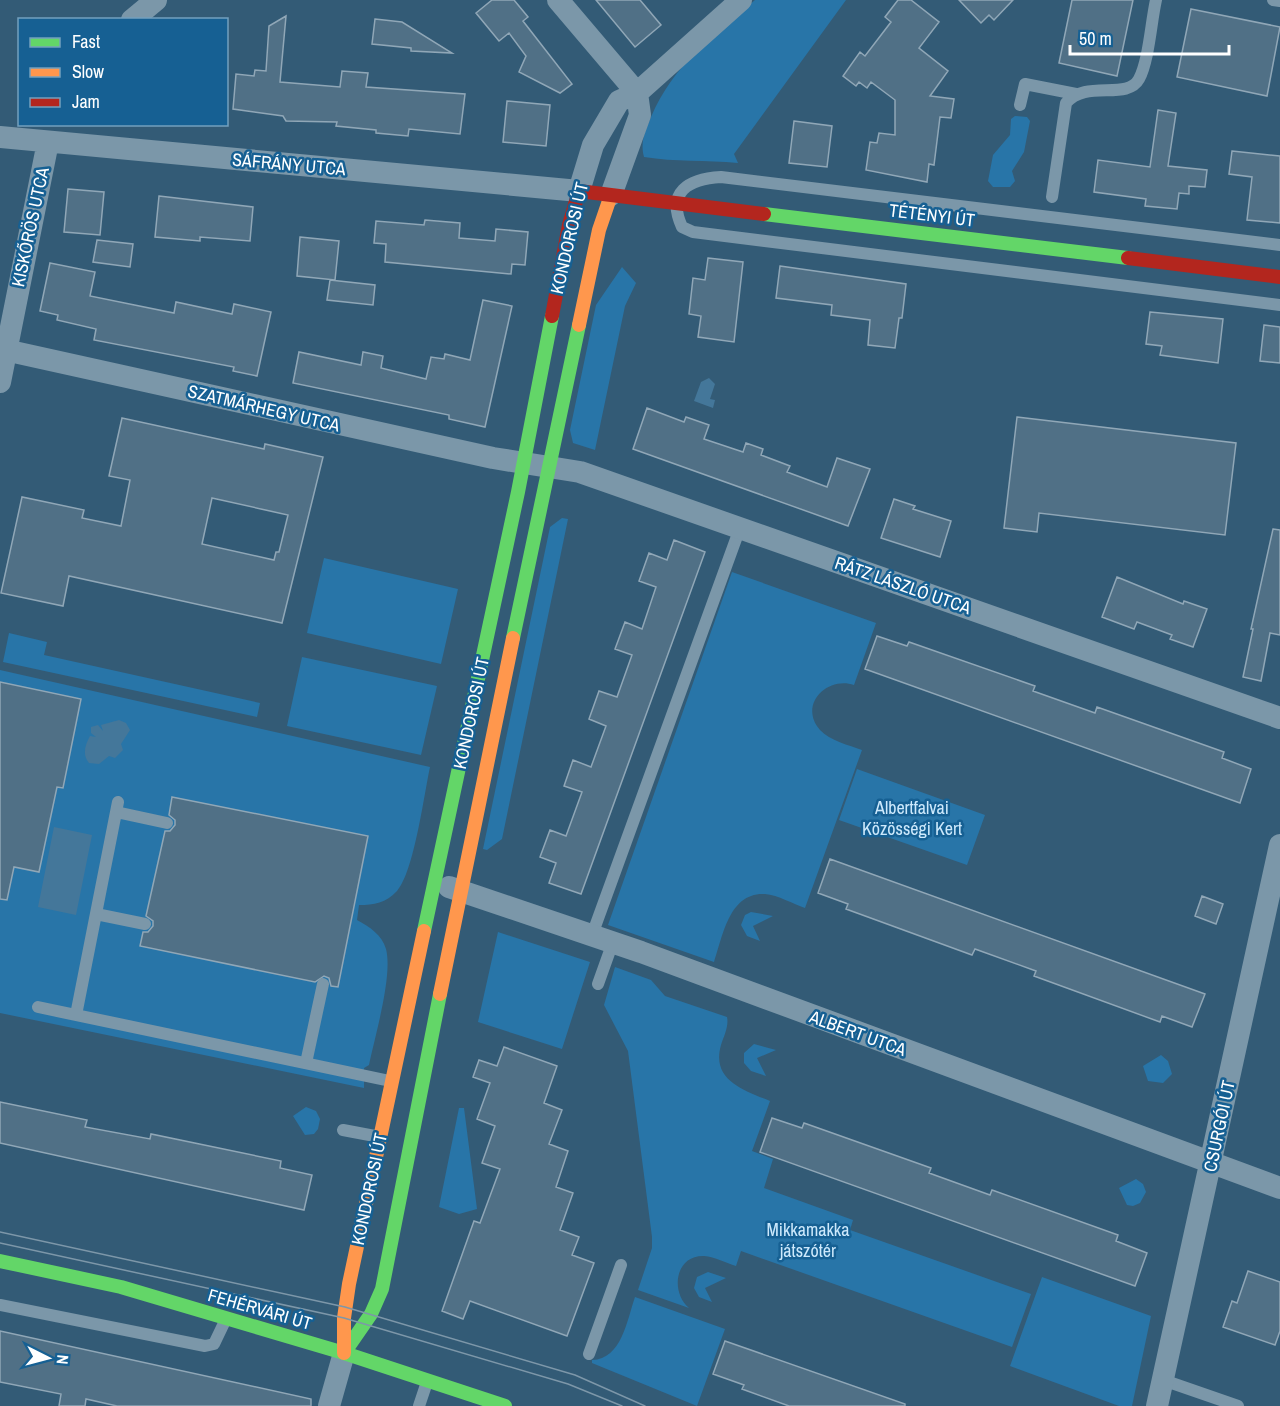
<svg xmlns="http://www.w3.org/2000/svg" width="1280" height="1406" viewBox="0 0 1280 1406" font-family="'Archivo Narrow',sans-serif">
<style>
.green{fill:#2875a8}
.water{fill:#44779a}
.building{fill:#507086;stroke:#90a7b7;stroke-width:1.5;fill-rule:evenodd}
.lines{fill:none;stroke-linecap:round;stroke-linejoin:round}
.lane{stroke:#7b97a9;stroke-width:12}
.street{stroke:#7b97a9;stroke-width:22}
.fast{stroke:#63d668;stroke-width:14}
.slow{stroke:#ff974d;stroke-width:14}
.jam{stroke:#b3261e;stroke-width:14}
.tram{stroke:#7d97a9;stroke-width:1.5}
.labels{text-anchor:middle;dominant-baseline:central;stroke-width:5;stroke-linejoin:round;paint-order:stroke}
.street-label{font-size:18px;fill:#fff;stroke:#166093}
.park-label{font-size:18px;fill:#cde9fc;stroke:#166093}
</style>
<rect width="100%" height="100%" fill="#335b76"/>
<path class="green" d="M 755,0 L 846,0 L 734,154 L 738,163 C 706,160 675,162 644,157 C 640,142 645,131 651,117 C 673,65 714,35 755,0 Z
M 1015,116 L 1027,117 L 1030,121 L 1024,152 L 1012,171 L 1015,181 L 1010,187 L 993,187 L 988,181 L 993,155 L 1010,135 L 1011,119 Z
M 622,267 L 636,283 L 625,306 L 595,450 L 573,443 L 570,430 L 596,305 Z
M 562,518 L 568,519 L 502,839 L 487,850 L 483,849 L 550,527 Z
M 324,558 L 458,589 L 441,664 L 307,633 Z
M 732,572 L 876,623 L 854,685 C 827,676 798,705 820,730 C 830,741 849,745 862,750 L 805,908 C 793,904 778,895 765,894 C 729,892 723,936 714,962 L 608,925 Z
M 9,633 L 47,642 L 44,655 L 260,703 L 257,717 L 3,662 Z
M 302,657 L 437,686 L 421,755 L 287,726 Z
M 0,670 L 430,767 C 424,795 414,872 397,891 C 386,903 374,905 359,905 L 357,920 C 370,927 382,935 386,949 C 393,975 375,1036 369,1065 L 364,1068 L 364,1088 L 0,1013 L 0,897 L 9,891 L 14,870 L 0,867 Z
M 857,769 L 985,815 L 967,865 L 839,820 Z
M 751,912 L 773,916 L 753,926 L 760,941 L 747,936 L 741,925 L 745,915 Z
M 498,932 L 590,962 L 562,1049 L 478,1022 Z
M 615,967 L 651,980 L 665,996 L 727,1017 C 729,1026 724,1036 721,1045 C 711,1080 743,1090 770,1101 L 752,1151 L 773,1159 L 764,1188 L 853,1220 L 850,1230 L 1031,1294 L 1012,1347 L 741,1251 L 736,1266 C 726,1263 715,1257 704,1256 C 675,1255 670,1292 689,1308 L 638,1290 L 652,1248 L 652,1237 L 628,1051 L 604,1005 Z
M 754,1044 L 776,1050 L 757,1058 L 766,1076 L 751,1071 L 744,1063 L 744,1053 Z
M 1161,1055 L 1168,1061 L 1172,1074 L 1163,1083 L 1148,1081 L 1143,1066 Z
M 306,1107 L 316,1111 L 320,1119 L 318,1129 L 314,1134 L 305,1135 L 293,1116 Z
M 459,1108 L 464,1108 L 477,1209 L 459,1214 L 439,1207 Z
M 1136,1179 L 1143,1184 L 1146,1192 L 1140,1203 L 1133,1206 L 1127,1205 L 1119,1188 Z
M 708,1272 L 726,1278 L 705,1288 L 712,1302 L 699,1297 L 694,1288 L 697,1277 Z
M 1042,1277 L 1151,1316 L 1132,1406 L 1119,1406 L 1010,1366 Z
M 635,1297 L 725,1329 L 697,1406 L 592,1363 L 592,1360 C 622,1359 627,1320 635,1297 Z"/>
<path class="water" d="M 709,378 L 715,384 L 710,399 L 715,400 L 713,408 L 694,401 L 701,382 Z
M 119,720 L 126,723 L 130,730 L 121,744 L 123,750 L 115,758 L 109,756 L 99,764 L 89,763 C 82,755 85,745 90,736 L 96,737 L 91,733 L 91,727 L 98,725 L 103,731 L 101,725 Z
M 54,827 L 92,835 L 76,915 L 38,907 Z"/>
<path class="building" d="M 492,0 L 514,0 L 528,17 L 523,21 L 572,84 L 560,93 L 519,72 L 526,56 L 509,33 L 499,41 L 476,13 Z
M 596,0 L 640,0 L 661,25 L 635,47 Z
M 898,0 L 911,0 L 939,22 L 919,48 L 948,71 L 930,96 L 954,99 L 951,118 L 940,117 L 934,165 L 929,164 L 927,182 L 866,170 L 870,142 L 877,143 L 879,133 L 895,135 L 895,100 L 871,82 L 867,88 L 859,82 L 856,86 L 843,76 L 860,52 L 865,56 L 891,22 L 885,17 Z
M 959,0 L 1013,0 L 994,20 L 989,15 L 981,23 Z
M 1072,0 L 1133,0 L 1117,76 L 1059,63 Z
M 1191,9 L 1280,27 L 1267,96 L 1177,77 Z
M 286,16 L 280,82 L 340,87 L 342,71 L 368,73 L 366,87 L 465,94 L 460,134 L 409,129 L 408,136 L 376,133 L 376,130 L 336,126 L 337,122 L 286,121 L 283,116 L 233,109 L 236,74 L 254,76 L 255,70 L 266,71 L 269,26 Z
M 375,19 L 402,22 L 452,53 L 411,51 L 411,48 L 372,44 Z
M 507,101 L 550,105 L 546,146 L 503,142 Z
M 1158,110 L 1176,113 L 1168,166 L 1207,170 L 1205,187 L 1189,186 L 1189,194 L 1179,193 L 1177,209 L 1145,206 L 1146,199 L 1094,192 L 1098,160 L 1150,167 Z
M 794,121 L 832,126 L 827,167 L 789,163 Z
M 1232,151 L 1280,156 L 1280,223 L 1247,220 L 1252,177 L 1229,174 Z
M 68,189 L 104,192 L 100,235 L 64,232 Z
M 159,196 L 253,207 L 250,241 L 200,237 L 200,241 L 155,237 Z
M 425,220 L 460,223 L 459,238 L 495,241 L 496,229 L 528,232 L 525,265 L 512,264 L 511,274 L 385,262 L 386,244 L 374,243 L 376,221 L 424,225 Z
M 300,237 L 339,241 L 335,280 L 297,276 Z
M 97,240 L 133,244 L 130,267 L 93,262 Z
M 708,258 L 743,262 L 734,342 L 698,337 L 701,316 L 689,314 L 693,278 L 705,280 Z
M 50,263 L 95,272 L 90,296 L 174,313 L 176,302 L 232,314 L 234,304 L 271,312 L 257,376 L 233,371 L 234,367 L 94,340 L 96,329 L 57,320 L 58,315 L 40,311 Z
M 780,266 L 906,284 L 902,318 L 899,318 L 895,348 L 868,345 L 870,320 L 831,315 L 832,305 L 776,298 Z
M 330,280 L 375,285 L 373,305 L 327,300 Z
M 483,300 L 512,306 L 485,427 L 449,419 L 449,415 L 293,383 L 299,352 L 361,365 L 363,352 L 383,356 L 381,368 L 426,379 L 431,357 L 444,359 L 445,354 L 470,360 Z
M 1150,312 L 1223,319 L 1218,363 L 1160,355 L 1162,346 L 1146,344 Z
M 1264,325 L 1280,327 L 1280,363 L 1260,361 Z
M 647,408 L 684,422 L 686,417 L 709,425 L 704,439 L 743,452 L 746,443 L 763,449 L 761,455 L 790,466 L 787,472 L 827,487 L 837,458 L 870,469 L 848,526 L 633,449 Z
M 1017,417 L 1236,443 L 1225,535 L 1039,513 L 1037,532 L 1004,528 Z
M 122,418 L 264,449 L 265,444 L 323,457 L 282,623 L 69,576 L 63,606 L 1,593 L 22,497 L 84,510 L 82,518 L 121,526 L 130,480 L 109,476 ZM 212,498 L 288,515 L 279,552 L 276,552 L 274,560 L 202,544 Z
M 894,499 L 915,506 L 913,509 L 951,521 L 940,557 L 881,538 Z
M 1273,529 L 1280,530 L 1280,635 L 1270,633 L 1261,681 L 1243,677 L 1253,629 L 1251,629 Z
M 674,540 L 705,552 L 581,894 L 549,883 L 556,863 L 540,857 L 550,830 L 566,836 L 582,792 L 564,786 L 573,760 L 591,767 L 606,726 L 589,719 L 599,691 L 617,697 L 632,655 L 615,649 L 625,622 L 642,629 L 656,587 L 639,581 L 649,553 L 667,560 Z
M 1117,577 L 1183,604 L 1184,601 L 1207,609 L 1193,647 L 1170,639 L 1172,635 L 1137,622 L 1134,629 L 1102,617 Z
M 877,636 L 907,646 L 909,642 L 1035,686 L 1033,691 L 1095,713 L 1097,707 L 1224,752 L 1222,758 L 1251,769 L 1240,803 L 865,669 Z
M 0,682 L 81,699 L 63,788 L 57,787 L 39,872 L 14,867 L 7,900 L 0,899 Z
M 172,797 L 368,836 L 338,987 L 331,986 L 329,978 L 324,976 L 315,982 L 140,946 L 143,932 L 148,932 L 153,926 L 153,921 L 146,916 L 165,831 L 170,831 L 175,825 L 175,820 L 169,815 Z
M 830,859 L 1205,994 L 1192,1027 L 1162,1016 L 1160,1022 L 1034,976 L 1036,971 L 975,949 L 972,955 L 846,909 L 848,904 L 818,893 Z
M 1202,896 L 1223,904 L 1216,924 L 1195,916 Z
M 504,1047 L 557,1066 L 544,1103 L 562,1110 L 549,1144 L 568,1151 L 556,1187 L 573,1193 L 560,1230 L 579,1237 L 572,1255 L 594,1263 L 567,1336 L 470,1301 L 463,1319 L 442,1311 L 474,1221 L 480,1223 L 500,1169 L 482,1163 L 495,1126 L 477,1119 L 490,1083 L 473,1077 L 479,1060 L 497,1066 Z
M 0,1102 L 87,1120 L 85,1127 L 150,1139 L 151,1134 L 281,1161 L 280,1168 L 312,1175 L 304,1210 L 0,1143 Z
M 772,1118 L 802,1128 L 804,1123 L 931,1168 L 929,1173 L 990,1195 L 992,1190 L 1118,1235 L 1116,1241 L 1147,1253 L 1135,1286 L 760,1152 Z
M 1248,1271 L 1280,1282 L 1280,1331 L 1275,1345 L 1223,1327 L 1232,1301 L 1237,1303 Z
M 0,1331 L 311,1399 L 311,1406 L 117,1406 L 86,1399 L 85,1406 L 59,1406 L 61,1394 L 0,1382 Z
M 725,1341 L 905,1404 L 905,1406 L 789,1406 L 742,1389 L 744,1385 L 713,1374 Z"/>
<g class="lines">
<path class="lane" d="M 1273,0 L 1280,1
M 1020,105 L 1025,84 L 1076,94
M 1052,197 L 1066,103 C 1086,79 1127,101 1139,79 C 1149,60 1151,22 1156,0
M 1280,245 L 721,177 C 688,179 666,192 682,227 L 693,232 L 1280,305
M 116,812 L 167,823
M 96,914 L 145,924
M 592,935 L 740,528
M 598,984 L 613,942
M 38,1007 L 390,1081
M 76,1015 L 118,802
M 306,1063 L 323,984
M 343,1130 L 380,1137
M 0,1305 L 205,1346 L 214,1344 L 225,1321
M 589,1354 L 621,1265
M 1163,1380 L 1238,1406
M 419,1406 L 427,1382"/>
<path class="street" d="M 558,0 L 637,93
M 132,20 L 156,0
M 0,137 L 579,191 L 593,145 L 619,101 L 637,93 L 741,0
M 611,195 L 640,115 L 637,93
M 5,350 L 493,458 L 580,472 L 1280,718
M 0,382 L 48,142
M 449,887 L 641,952 L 1280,1188
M 329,1406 L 344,1353
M 1157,1406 L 1280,845"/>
<path class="fast" d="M 764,214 L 1128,258
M 513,638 L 579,325
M 424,931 L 518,492 L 552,316
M 0,1261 L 121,1287 L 344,1353 L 505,1406
M 344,1353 L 371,1314 L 382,1289 L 440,994"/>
<path class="slow" d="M 579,325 L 599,230 L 611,195
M 440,994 L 513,638
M 344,1353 L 344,1318 L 349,1284 L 424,931"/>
<path class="jam" d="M 1128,258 L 1280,277
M 552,316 L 569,225 L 579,191 L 764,214"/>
<path class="tram" d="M 0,1232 L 345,1307 L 575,1375 L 645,1406
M 0,1243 L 344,1318 L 568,1384 L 622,1406"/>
</g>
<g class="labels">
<g class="street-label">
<text transform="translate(289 164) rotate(5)">SÁFRÁNY UTCA</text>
<text transform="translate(932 215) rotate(7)">TÉTÉNYI ÚT</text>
<text transform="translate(30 227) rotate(-78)">KISKŐRÖS UTCA</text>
<text transform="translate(569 238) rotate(-77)">KONDOROSI ÚT</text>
<text transform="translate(264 408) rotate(13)">SZATMÁRHEGY UTCA</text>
<text transform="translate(903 585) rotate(19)">RÁTZ LÁSZLÓ UTCA</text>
<text transform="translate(471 713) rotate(-78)">KONDOROSI ÚT</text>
<text transform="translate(858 1033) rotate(20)">ALBERT UTCA</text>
<text transform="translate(1219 1126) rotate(-78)">CSURGÓI ÚT</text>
<text transform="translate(369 1189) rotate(-78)">KONDOROSI ÚT</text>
<text transform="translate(260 1309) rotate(16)">FEHÉRVÁRI ÚT</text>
</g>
<g class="park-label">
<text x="912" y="807">Albertfalvai<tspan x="912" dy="21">Közösségi Kert</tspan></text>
<text x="808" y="1229">Mikkamakka<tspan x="808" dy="21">játszótér</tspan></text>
</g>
</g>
<rect x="18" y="18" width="210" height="108" fill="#166093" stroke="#73a0be" stroke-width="1.5"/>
<rect x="30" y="38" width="30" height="9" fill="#63d668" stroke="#73a0be" stroke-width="1.5"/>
<text x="72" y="48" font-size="18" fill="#ffffff">Fast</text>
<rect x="30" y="68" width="30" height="9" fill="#ff974d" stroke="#73a0be" stroke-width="1.5"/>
<text x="72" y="78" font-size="18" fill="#ffffff">Slow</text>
<rect x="30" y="98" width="30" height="9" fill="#b3261e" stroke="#73a0be" stroke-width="1.5"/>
<text x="72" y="108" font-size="18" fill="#ffffff">Jam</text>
<g transform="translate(48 1358) rotate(96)" stroke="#166093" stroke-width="4.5" paint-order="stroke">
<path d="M0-4.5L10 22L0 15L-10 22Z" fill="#ffffff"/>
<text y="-9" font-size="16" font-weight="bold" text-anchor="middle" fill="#ffffff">N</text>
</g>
<path d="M1070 45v9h159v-9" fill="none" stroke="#ffffff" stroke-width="3"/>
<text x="1079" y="45" font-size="18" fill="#ffffff" stroke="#166093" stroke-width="4.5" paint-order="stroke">50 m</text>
</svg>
